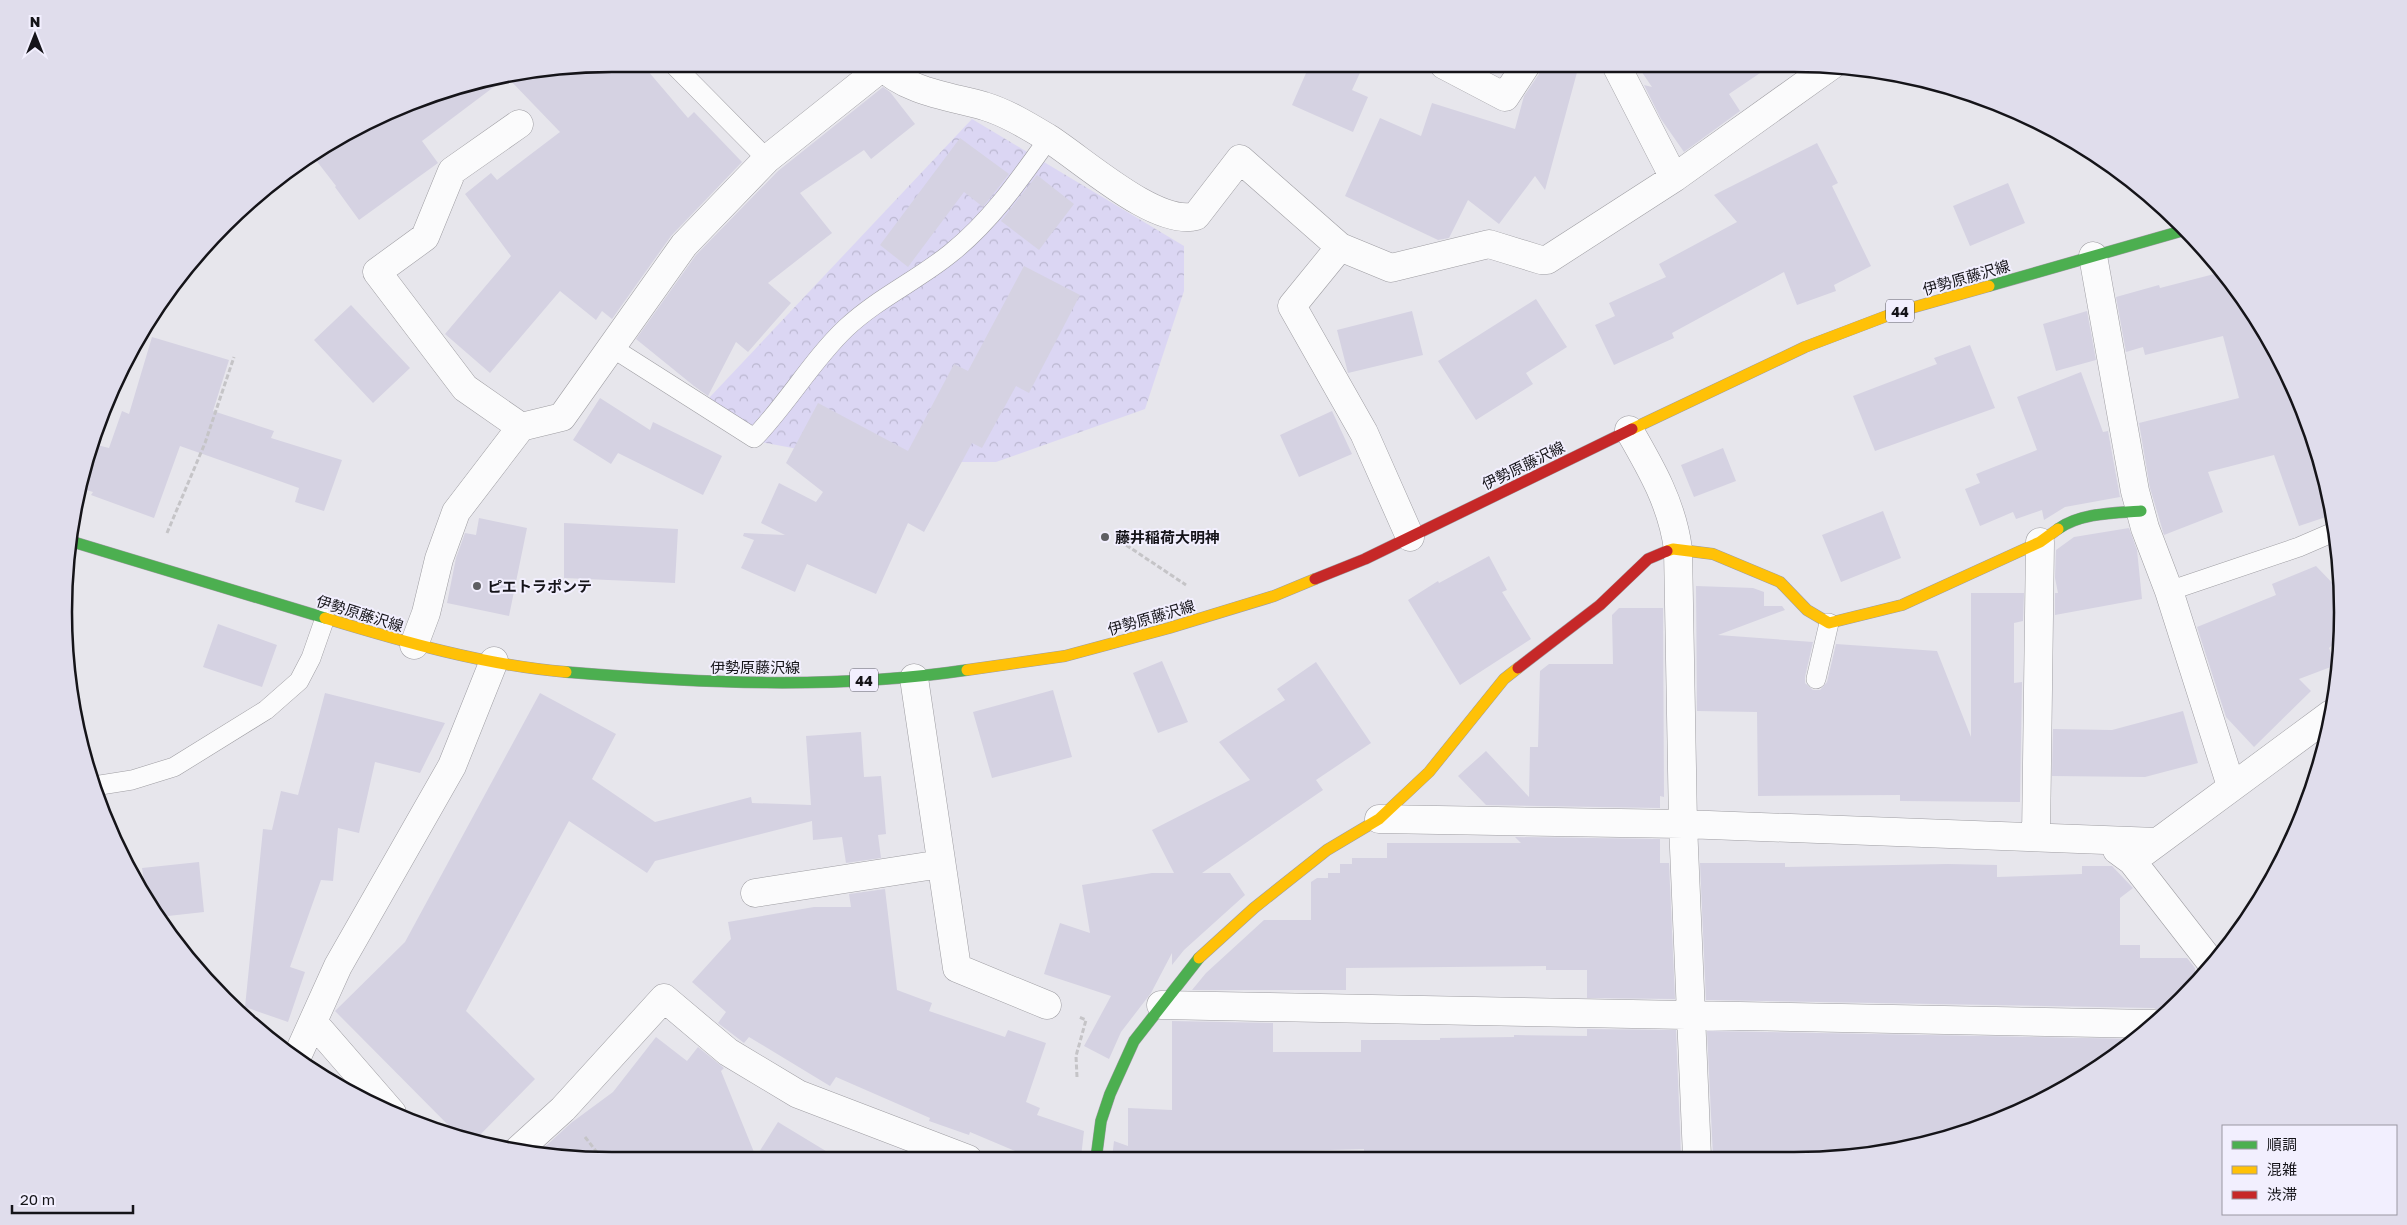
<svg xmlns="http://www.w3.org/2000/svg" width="2407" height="1225" viewBox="0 0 2407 1225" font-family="'Golos Text','Noto Sans JP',sans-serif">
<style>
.forest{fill:url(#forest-crowns)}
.building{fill:#d5d2e2}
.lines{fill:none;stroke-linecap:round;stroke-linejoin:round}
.lane-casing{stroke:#9e9da2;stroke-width:20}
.street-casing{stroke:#9e9da2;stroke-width:29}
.fast-casing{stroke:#9e9da2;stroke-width:12}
.slow-casing{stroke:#9e9da2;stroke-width:12}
.jam-casing{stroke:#9e9da2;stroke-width:12}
.path{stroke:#c5c4c7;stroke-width:3;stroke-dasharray:5 2.5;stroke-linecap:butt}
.lane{stroke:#fbfbfc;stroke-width:19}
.street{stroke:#fbfbfc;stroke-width:28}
.fast{stroke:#4caf50;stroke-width:11}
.slow{stroke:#ffc107;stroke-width:11}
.jam{stroke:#c62828;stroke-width:11}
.poi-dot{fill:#5e5e63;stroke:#f2effe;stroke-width:2}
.labels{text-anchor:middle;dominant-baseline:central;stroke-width:4;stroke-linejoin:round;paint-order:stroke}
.shield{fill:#f2effe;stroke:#57565e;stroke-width:1}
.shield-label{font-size:14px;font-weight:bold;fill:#151419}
.street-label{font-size:15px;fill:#151419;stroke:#f2effe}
.poi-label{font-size:15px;font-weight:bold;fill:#151419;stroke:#f2effe;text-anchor:start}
.rim{fill:none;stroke:#151419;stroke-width:2.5}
</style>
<defs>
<pattern id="forest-crowns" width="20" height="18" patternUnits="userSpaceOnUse" patternTransform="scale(1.25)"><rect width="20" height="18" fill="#dbd6f3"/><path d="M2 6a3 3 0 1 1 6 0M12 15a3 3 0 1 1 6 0" fill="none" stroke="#bbb7d0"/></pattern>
</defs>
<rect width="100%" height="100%" fill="#e7e6ec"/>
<path class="forest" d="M 972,119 L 1184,246 L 1184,291 L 1145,409 L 996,462 L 867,462 L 734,437 L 709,398 Z"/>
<path class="building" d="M 612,64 L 642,64 L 688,118 L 694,112 L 742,162 L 671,236 L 612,319 L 602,311 L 596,320 L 560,291 L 490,373 L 445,334 L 511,256 L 465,194 L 491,173 L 497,180 L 560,132 L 507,77 L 422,141 L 438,163 L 359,220 L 335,187 L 336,186 L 312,155 L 338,137 L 436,93 L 506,74 Z
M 1310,64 L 1364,64 L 1352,90 L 1368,97 L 1353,132 L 1292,105 Z
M 1541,65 L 1579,65 L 1545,190 L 1535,176 L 1499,224 L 1468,200 L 1449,238 L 1438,240 L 1345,196 L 1380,118 L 1421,136 L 1432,103 L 1515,129 L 1524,96 L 1539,74 Z
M 1637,65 L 1772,65 L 1729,94 L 1740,111 L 1684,152 L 1661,119 L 1644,85 L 1652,87 Z
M 883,87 L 890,92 L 915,124 L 871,159 L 864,150 L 800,193 L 832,233 L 768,283 L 791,303 L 748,352 L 736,342 L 708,396 L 694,386 L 636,339 L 696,255 L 778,171 Z
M 960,138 L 1009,174 L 983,207 L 964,192 L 908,267 L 880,245 Z
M 1817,143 L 1838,183 L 1832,186 L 1871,266 L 1834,285 L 1836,291 L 1797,305 L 1784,272 L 1672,333 L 1674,338 L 1614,365 L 1595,325 L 1615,316 L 1609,303 L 1666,277 L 1659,264 L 1737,222 L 1714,195 Z
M 1037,175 L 1074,204 L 1039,250 L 1001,221 Z
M 2008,183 L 2025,223 L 1970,246 L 1953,206 Z
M 1024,266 L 1080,295 L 1029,393 L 1016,386 L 982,448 L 972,443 L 924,532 L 908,523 L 876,594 L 807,564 L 795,592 L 741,568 L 754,540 L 743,536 L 744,533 L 785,535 L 761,523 L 779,483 L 816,502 L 823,492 L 786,463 L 818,403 L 908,451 L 954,364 L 968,371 Z
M 2222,272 L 2270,338 L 2314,436 L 2332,515 L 2299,526 L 2274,455 L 2208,472 L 2223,512 L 2164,535 L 2150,488 L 2139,423 L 2239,398 L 2223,336 L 2145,355 L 2143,347 L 2126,352 L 2116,297 L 2159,285 L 2160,288 Z
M 1536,299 L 1567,347 L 1526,373 L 1533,384 L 1476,420 L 1438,361 Z
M 351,305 L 410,368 L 373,403 L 314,340 Z
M 1412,311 L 1423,355 L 1348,373 L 1337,330 Z
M 2087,311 L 2096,360 L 2056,371 L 2043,324 Z
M 152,337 L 229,360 L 213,411 L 274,431 L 271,438 L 342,460 L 324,511 L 295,502 L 299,488 L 180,446 L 154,518 L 91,495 L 93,492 L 80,488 L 93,444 L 109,448 L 122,411 L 129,414 Z
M 1970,345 L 1995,408 L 1875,451 L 1853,396 L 1937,364 L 1934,358 Z
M 2081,372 L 2103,432 L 2108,431 L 2120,497 L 2065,507 L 2044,520 L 2042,510 L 2016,519 L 2013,512 L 1980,526 L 1965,489 L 1980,483 L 1976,474 L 2037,450 L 2017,397 Z
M 600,398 L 650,430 L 653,422 L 722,456 L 703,495 L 618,453 L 611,464 L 573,440 Z
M 1332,411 L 1352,454 L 1299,477 L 1280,435 Z
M 1723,448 L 1736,481 L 1694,497 L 1681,465 Z
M 1883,511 L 1901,558 L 1841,582 L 1822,535 Z
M 479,518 L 527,528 L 509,616 L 447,603 L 456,558 L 465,533 L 476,535 Z
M 564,523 L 678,529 L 675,583 L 564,578 Z
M 2129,528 L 2137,550 L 2142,599 L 2055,615 L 2055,593 L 2058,593 L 2055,578 L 2056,550 L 2074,537 Z
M 1489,556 L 1507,590 L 1502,592 L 1531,639 L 1460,685 L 1408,600 L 1438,581 L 1439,583 Z
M 2316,566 L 2340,591 L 2342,636 L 2329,648 L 2336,665 L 2299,679 L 2311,691 L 2254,747 L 2226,717 L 2197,627 L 2276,595 L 2272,584 Z
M 1696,586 L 1753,588 L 1764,592 L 1764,606 L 1782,606 L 1785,610 L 1718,635 L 1813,642 L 1805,677 L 1805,683 L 1813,690 L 1820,690 L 1827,682 L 1836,644 L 1937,651 L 1971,737 L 1971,593 L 2024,593 L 2023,621 L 2014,623 L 2014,683 L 2022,682 L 2020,802 L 1900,801 L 1900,795 L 1758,796 L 1757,712 L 1697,711 Z
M 1619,608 L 1663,608 L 1664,797 L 1660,796 L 1660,808 L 1486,805 L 1458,776 L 1486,751 L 1529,797 L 1530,747 L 1538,747 L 1540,671 L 1549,664 L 1613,664 L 1612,615 Z
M 218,624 L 277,645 L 262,687 L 203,667 Z
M 1162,661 L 1188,722 L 1158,733 L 1133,673 Z
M 1316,662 L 1371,743 L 1316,780 L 1323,790 L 1202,873 L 1230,873 L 1245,895 L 1184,950 L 1172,965 L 1172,953 L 1151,993 L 1121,1032 L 1109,1059 L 1084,1046 L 1111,996 L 1044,974 L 1060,923 L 1090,933 L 1082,885 L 1152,873 L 1174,873 L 1152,830 L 1250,780 L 1219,742 L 1285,700 L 1277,689 Z
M 1053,690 L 1072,757 L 992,778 L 973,712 Z
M 325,693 L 445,723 L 420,773 L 375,762 L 359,833 L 338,828 L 333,881 L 321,880 L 290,967 L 305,972 L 288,1022 L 245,1007 L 263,829 L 272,830 L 281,791 L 298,795 Z
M 540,693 L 616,734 L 592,779 L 655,822 L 751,797 L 752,803 L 811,805 L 806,736 L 861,732 L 864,777 L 881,776 L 886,834 L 878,835 L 881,858 L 846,863 L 842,837 L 813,840 L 812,821 L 655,861 L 647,873 L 569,821 L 466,1011 L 535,1079 L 472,1143 L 463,1140 L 335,1011 L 405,942 Z
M 2183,711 L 2198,763 L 2145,777 L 2052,776 L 2053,729 L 2112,730 Z
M 1515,837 L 1660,839 L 1660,863 L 1669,863 L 1675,999 L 1587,998 L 1587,970 L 1546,970 L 1546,966 L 1346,968 L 1346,990 L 1192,990 L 1206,973 L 1264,920 L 1311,920 L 1311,882 L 1317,878 L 1328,878 L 1328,873 L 1340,873 L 1340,864 L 1352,864 L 1352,858 L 1387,858 L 1387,843 L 1521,843 Z
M 199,862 L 204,912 L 159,917 L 146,896 L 142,868 Z
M 1700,863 L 1785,863 L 1785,867 L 1948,864 L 1997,865 L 1997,877 L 2082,874 L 2082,866 L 2112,866 L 2133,888 L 2120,898 L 2120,945 L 2140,945 L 2140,958 L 2187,958 L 2195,968 L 2195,985 L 2165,1014 L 2154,1008 L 1706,1000 Z
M 885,889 L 897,990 L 932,1003 L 929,1011 L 1005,1037 L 1008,1030 L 1046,1043 L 1026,1102 L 1040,1108 L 1037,1115 L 1084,1131 L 1081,1157 L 1034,1159 L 970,1132 L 969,1135 L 929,1121 L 930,1118 L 836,1077 L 830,1086 L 749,1037 L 744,1043 L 718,1023 L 726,1012 L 692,982 L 731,939 L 728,922 L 814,907 L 851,907 L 849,894 Z
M 1172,1021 L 1273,1023 L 1273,1052 L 1361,1052 L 1361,1040 L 1440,1040 L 1440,1038 L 1514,1037 L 1514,1035 L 1587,1036 L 1587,1029 L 1676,1030 L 1681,1156 L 1379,1158 L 1379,1152 L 1364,1152 L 1364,1149 L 1262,1152 L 1262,1158 L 1112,1158 L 1114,1141 L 1128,1146 L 1128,1108 L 1172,1110 Z
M 1707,1031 L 2138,1039 L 2128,1048 L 2004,1120 L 1866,1157 L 1742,1157 L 1713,1156 Z
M 656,1037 L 687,1061 L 698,1047 L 724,1068 L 721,1071 L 756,1157 L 778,1122 L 839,1159 L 577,1160 L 537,1154 L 571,1123 L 613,1092 Z"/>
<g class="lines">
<g class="lane-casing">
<path id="lane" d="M 673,64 L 767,159
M 611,347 L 754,438 C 787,404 813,359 846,328 C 878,298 918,280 951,253 C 991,221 1020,179 1049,138
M 2169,591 L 2299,547 L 2336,531
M 1816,679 L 1829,623
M 94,786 L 132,780 L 174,767 L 266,710 L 299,681 L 311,658 L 325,618"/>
</g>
<g class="street-casing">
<path id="street" d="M 879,64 C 907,92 948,96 984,106 C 1007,113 1028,126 1048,138 C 1083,160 1156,227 1196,216 L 1240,159 L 1340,247 L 1391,268 L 1489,244 L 1541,260 L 1547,260 L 1674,178 L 1832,65
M 1444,65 L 1505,97 L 1526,65
M 1616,65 L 1674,178
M 519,124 L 452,171 L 425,237 L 377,272 L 465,388 L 521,427
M 1340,247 L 1292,306 L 1364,433 L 1410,537
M 2093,256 L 2135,491 L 2145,528 L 2169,591 L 2231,786
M 1629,430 C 1651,468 1672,504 1678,549 L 1683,824 L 1697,1157
M 414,645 L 426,613 L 439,559 L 456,512 L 521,427 L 562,417 L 684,245 L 767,159 L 886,64
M 914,678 L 957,968 L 1047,1005
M 1379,819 L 1683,824 L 2157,842
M 2036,837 L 2040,542
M 2117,850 L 2132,861 L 2213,965
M 2132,861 L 2331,714
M 755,893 L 941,864
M 1161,1005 L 2154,1024
M 313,1022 L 392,1113
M 296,1059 L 338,966 L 452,766 L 494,661
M 518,1150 L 563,1109 L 664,998 L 728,1052 L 798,1094 L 968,1159"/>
</g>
<g class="fast-casing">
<path id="fast" d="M 1989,286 L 2185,230
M 2058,529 C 2080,513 2114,513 2141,511
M 70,541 L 325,618
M 566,672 C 700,683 834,690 967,670
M 1096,1159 L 1101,1121 L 1110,1094 L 1134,1041 L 1199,958"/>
</g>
<g class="slow-casing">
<path id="slow" d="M 1632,429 L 1805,347 L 1897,312 L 1989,286
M 1667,551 L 1673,549 L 1713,554 L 1780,582 L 1807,610 L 1829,623 L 1902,605 L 2040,542 L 2058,529
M 325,618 C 404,642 484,665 566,672
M 967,670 L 1065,656 L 1169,628 L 1274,596 L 1315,579
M 1199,958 L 1254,908 L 1327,850 L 1379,819 L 1429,772 L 1504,679 L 1518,668"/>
</g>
<g class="jam-casing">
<path id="jam" d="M 1315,579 L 1365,559 L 1632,429
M 1518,668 L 1600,605 L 1648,559 L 1667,551"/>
</g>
<path class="path" d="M 167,533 L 205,443 L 234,357
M 1120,541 L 1186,585
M 1077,1077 L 1076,1056 L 1086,1020 L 1079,1017
M 585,1137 L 603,1160"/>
<use href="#lane" class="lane"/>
<use href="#street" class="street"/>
<use href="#fast" class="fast"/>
<use href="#slow" class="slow"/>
<use href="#jam" class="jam"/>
</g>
<g class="poi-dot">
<circle cx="1105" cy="537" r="5"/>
<circle cx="477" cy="586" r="5"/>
</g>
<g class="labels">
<g class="shield">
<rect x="1886" y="299.5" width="28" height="23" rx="4"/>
<rect x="850" y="668.5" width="28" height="23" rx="4"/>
</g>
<g class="shield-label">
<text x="1900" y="311">44</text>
<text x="864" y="680">44</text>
</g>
<g class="street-label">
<text transform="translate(1966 277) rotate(-16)">伊勢原藤沢線</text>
<text transform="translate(1523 465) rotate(-26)">伊勢原藤沢線</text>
<text transform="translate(360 613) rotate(17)">伊勢原藤沢線</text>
<text transform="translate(1151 617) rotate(-16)">伊勢原藤沢線</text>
<text x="755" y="667">伊勢原藤沢線</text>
</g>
<g class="poi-label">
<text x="1115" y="537">藤井稲荷大明神</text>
<text x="487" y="586">ピエトラポンテ</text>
</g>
</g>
<path d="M0 0H2407V1225H0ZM612 72H1794A540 540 0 0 1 2334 612V612A540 540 0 0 1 1794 1152H612A540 540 0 0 1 72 612V612A540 540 0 0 1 612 72Z" fill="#e0ddec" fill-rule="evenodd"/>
<path class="rim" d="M612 72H1794A540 540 0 0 1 2334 612V612A540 540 0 0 1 1794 1152H612A540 540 0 0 1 72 612V612A540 540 0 0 1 612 72Z"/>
<rect x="2222" y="1125" width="175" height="90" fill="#f2effe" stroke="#9a97a2"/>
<rect x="2232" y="1141" width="25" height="8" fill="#4caf50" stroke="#9a97a2"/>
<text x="2267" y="1150" font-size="15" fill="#151419">順調</text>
<rect x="2232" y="1166" width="25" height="8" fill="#ffc107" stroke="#9a97a2"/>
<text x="2267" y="1175" font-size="15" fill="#151419">混雑</text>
<rect x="2232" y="1191" width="25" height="8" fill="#c62828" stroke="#9a97a2"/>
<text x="2267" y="1200" font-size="15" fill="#151419">渋滞</text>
<g transform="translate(35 35)" stroke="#f2effe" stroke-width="4" paint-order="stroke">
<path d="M0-4L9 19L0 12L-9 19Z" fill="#151419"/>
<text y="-8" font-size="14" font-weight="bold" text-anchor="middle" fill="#151419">N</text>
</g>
<path d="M12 1205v8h121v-8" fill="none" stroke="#151419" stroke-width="2.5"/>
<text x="20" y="1205" font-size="15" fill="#151419" stroke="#f2effe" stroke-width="4" paint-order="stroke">20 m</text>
</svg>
